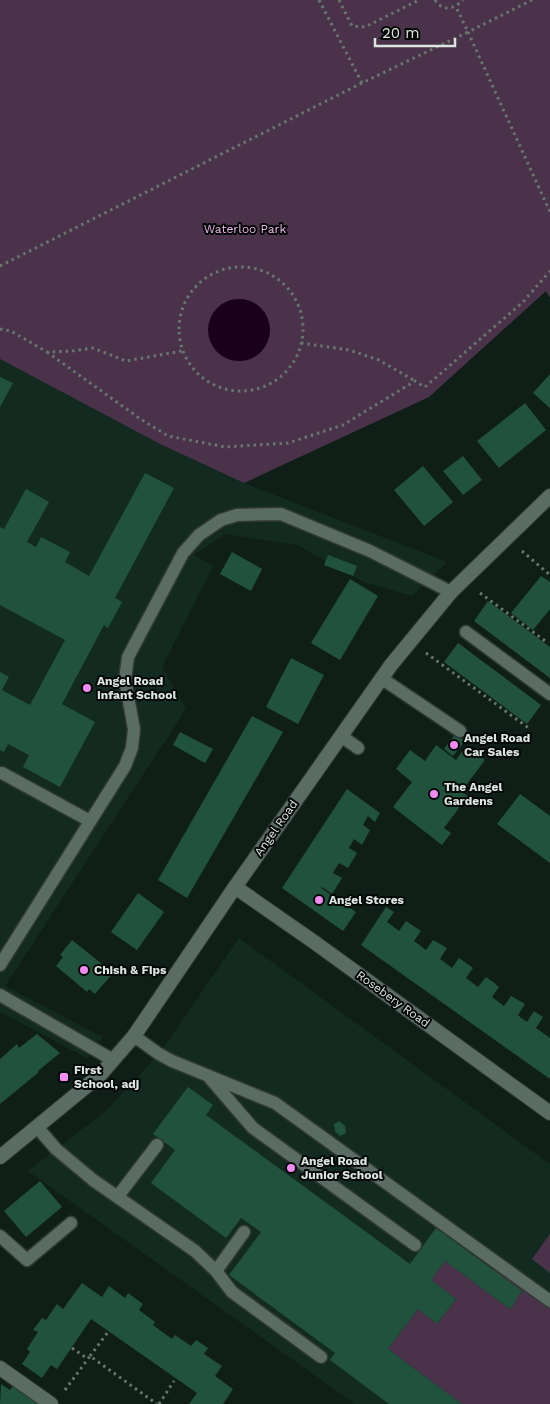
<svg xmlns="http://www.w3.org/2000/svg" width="550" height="1404" viewBox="0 0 550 1404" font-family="'Work Sans',sans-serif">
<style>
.built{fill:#132a20}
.green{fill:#4a334a}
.water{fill:#190119}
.building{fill:#21523e}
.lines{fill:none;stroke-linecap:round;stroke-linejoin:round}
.service-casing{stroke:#313935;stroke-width:15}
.minor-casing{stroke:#313935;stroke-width:16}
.tertiary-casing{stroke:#313935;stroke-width:16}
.path{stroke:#697670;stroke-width:3;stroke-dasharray:2.5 4;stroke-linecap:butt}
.service{stroke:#5a6c63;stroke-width:12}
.minor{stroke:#5a6c63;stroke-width:14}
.tertiary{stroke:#5a6c63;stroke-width:14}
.poi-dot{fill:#f28af2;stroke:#030705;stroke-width:2}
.labels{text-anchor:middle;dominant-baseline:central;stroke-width:4;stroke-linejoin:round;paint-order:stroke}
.park-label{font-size:12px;fill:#edb6ec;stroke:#030705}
.poi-label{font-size:12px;font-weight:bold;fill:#dde7e2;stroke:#030705;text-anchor:start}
.street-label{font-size:12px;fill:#dde7e2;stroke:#030705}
</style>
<rect width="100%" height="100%" fill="#0f1f17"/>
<path class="built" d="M 0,359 L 160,444 L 244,483 L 447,562 L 412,596 L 364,582 L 297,545 L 225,534 L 194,555 L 213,566 L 162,667 L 186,709 L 5,986 L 103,1037 L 87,1058 L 0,1012 Z
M 239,938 L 550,1164 L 550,1404 L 355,1404 L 28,1171 L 107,1110 L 159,1054 Z"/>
<path class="green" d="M 0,0 L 550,0 L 550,298 L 546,291 L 429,397 L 244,483 L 160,444 L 0,359 Z
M 550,1234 L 550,1273 L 532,1259 Z
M 445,1261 L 510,1309 L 522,1291 L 492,1270 L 498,1262 L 550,1302 L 550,1404 L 462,1404 L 388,1349 L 418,1309 L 437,1324 L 456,1299 L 431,1280 Z"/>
<path class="water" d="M208 330a31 31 0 1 1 62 0a31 31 0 1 1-62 0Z"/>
<path class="building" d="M 550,374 L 550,408 L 533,393 Z
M 0,377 L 13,383 L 0,407 Z
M 525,403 L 546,430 L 499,468 L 477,441 Z
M 463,456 L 482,480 L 463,495 L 443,471 Z
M 423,466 L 453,502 L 424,526 L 394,490 Z
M 145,473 L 174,488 L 115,598 L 122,602 L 108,628 L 104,625 L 62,704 L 95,722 L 60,787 L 23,767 L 29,755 L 8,744 L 4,752 L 0,750 L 0,672 L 9,677 L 2,690 L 30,705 L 65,640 L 0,605 L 0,527 L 4,529 L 26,489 L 49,502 L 27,542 L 36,547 L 41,537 L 70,552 L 65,562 L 89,576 Z
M 232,552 L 262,569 L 251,591 L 220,574 Z
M 328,555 L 357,566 L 353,576 L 324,565 Z
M 541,576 L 550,582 L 550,609 L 533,630 L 511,613 Z
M 350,579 L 378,596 L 340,660 L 311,643 Z
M 488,601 L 550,647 L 550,678 L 474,621 Z
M 458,643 L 541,705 L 527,724 L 444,662 Z
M 291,658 L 324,675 L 298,724 L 266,707 Z
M 252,716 L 283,732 L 187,898 L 158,880 Z
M 180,732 L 213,749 L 205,763 L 173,745 Z
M 456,733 L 465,741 L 453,756 L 444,749 Z
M 436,745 L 456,760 L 466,746 L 485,760 L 461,792 L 468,796 L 444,828 L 451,833 L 442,845 L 393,807 L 412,782 L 396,769 L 410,750 L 425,761 Z
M 347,789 L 380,813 L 375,822 L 368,816 L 363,825 L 370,830 L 362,845 L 354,839 L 349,848 L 357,853 L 348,868 L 339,863 L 333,873 L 342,878 L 332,894 L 322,887 L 321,888 L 356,912 L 343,931 L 282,888 Z
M 520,794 L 550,816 L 550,863 L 497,824 Z
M 138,893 L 164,912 L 137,950 L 111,932 Z
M 386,907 L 394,912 L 387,922 L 399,931 L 406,921 L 421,931 L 414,941 L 426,950 L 433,940 L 447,948 L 440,959 L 452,968 L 459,958 L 473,968 L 466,978 L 478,987 L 486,977 L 493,982 L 499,987 L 492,997 L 504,1006 L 511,996 L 525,1004 L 518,1015 L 520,1017 L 527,1022 L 534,1011 L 543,1017 L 536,1028 L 550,1038 L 550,1079 L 361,945 Z
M 72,940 L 113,973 L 95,994 L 89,989 L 87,992 L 56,966 L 63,957 L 60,955 Z
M 37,1034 L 60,1053 L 38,1071 L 39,1072 L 0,1104 L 0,1059 L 17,1044 L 19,1048 Z
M 188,1087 L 213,1105 L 206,1115 L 410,1264 L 436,1228 L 522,1291 L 510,1309 L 445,1261 L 431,1280 L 456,1299 L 437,1324 L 418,1309 L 388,1349 L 462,1404 L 389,1404 L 330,1360 L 335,1353 L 229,1275 L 261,1232 L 241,1218 L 226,1238 L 151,1183 L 175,1150 L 153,1134 Z
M 339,1121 L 345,1126 L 346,1133 L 340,1136 L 335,1131 L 334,1124 Z
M 40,1181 L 62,1207 L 26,1237 L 4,1211 Z
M 82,1283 L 102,1297 L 109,1286 L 125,1298 L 128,1293 L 143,1304 L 139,1310 L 155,1322 L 153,1325 L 172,1339 L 175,1335 L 191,1346 L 196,1340 L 208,1348 L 204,1354 L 222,1366 L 215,1376 L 233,1389 L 223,1404 L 189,1404 L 197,1393 L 91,1319 L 57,1369 L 51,1365 L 42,1378 L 22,1364 L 30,1352 L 27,1349 L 38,1332 L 33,1330 L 42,1318 L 46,1320 L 57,1304 L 63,1309 Z
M 15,1383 L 40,1401 L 38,1404 L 0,1404 L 1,1384 L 10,1390 Z"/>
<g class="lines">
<g class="service-casing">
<path id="service" d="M 466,632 L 550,694
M 381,678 L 460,731
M 341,736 L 358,748
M 2,773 L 90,821
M 0,965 L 125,766 L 132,748 L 134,729 L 125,680 L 128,657 L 183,553 L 199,535 L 221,520 L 237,515 L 281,514 L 370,551 L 451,592
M 0,995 L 113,1060
M 134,1036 L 159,1054 L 172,1061 L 275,1103 L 550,1301
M 209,1077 L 253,1128 L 415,1245
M 37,1127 L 56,1149 L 93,1180 L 195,1251 L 216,1271 L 232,1292 L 321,1357
M 118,1196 L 157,1145
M 0,1236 L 27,1260 L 71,1223
M 216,1271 L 244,1232"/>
</g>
<g class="minor-casing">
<path id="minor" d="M 235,887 L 314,942 L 550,1113
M 0,1368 L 51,1404"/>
</g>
<g class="tertiary-casing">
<path id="tertiary" d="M 0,1157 L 100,1075 L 134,1036 L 235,887 L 391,665 L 451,592 L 550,496"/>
</g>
<path class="path" d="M 319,0 L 362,83 L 468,32 L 456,7
M 339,0 L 352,26 L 365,27 L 419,0
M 435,0 C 443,13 455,8 463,0
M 532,0 L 468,32 L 550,212
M 0,266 L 362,83
M179 329a62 62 0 1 1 124 0a62 62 0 1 1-124 0Z
M 0,329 L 11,331 L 47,352 L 72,351 L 93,348 L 126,361 L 182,351
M 301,343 L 349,350 L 379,360 L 415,381
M 47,352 L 139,418 L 168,436 L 225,447 L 288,443 L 343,425 L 415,381 L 425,387 L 523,302 L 550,271
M 522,551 L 550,575
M 480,593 L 548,643
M 426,653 L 530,729
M 72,1348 L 88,1359
M 90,1356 L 108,1332
M 65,1390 L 90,1356 L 157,1404
M 159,1404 L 174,1381"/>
<use href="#service" class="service"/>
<use href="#minor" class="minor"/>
<use href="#tertiary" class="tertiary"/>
</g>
<g class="poi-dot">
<circle cx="87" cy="688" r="5"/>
<circle cx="454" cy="745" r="5"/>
<circle cx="434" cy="794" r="5"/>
<circle cx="319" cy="900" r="5"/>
<circle cx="84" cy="970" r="5"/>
<rect x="59" y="1072" width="10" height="10" rx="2.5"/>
<circle cx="291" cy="1168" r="5"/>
</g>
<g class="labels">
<g class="park-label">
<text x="245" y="229">Waterloo Park</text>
</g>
<g class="poi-label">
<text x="97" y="681">Angel Road<tspan x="97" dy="14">Infant School</tspan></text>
<text x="464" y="738">Angel Road<tspan x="464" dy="14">Car Sales</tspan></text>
<text x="444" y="787">The Angel<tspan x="444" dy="14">Gardens</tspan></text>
<text x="329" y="900">Angel Stores</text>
<text x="94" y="970">Chish &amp; Fips</text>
<text x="74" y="1070">First<tspan x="74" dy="14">School, adj</tspan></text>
<text x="301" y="1161">Angel Road<tspan x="301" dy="14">Junior School</tspan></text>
</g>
<g class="street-label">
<text transform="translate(276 828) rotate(-55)">Angel Road</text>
<text transform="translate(393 999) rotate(36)">Rosebery Road</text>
</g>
</g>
<path d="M375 38v8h80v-8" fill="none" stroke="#dde7e2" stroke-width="2.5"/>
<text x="382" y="38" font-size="15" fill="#dde7e2" stroke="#030705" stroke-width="4" paint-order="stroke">20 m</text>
</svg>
